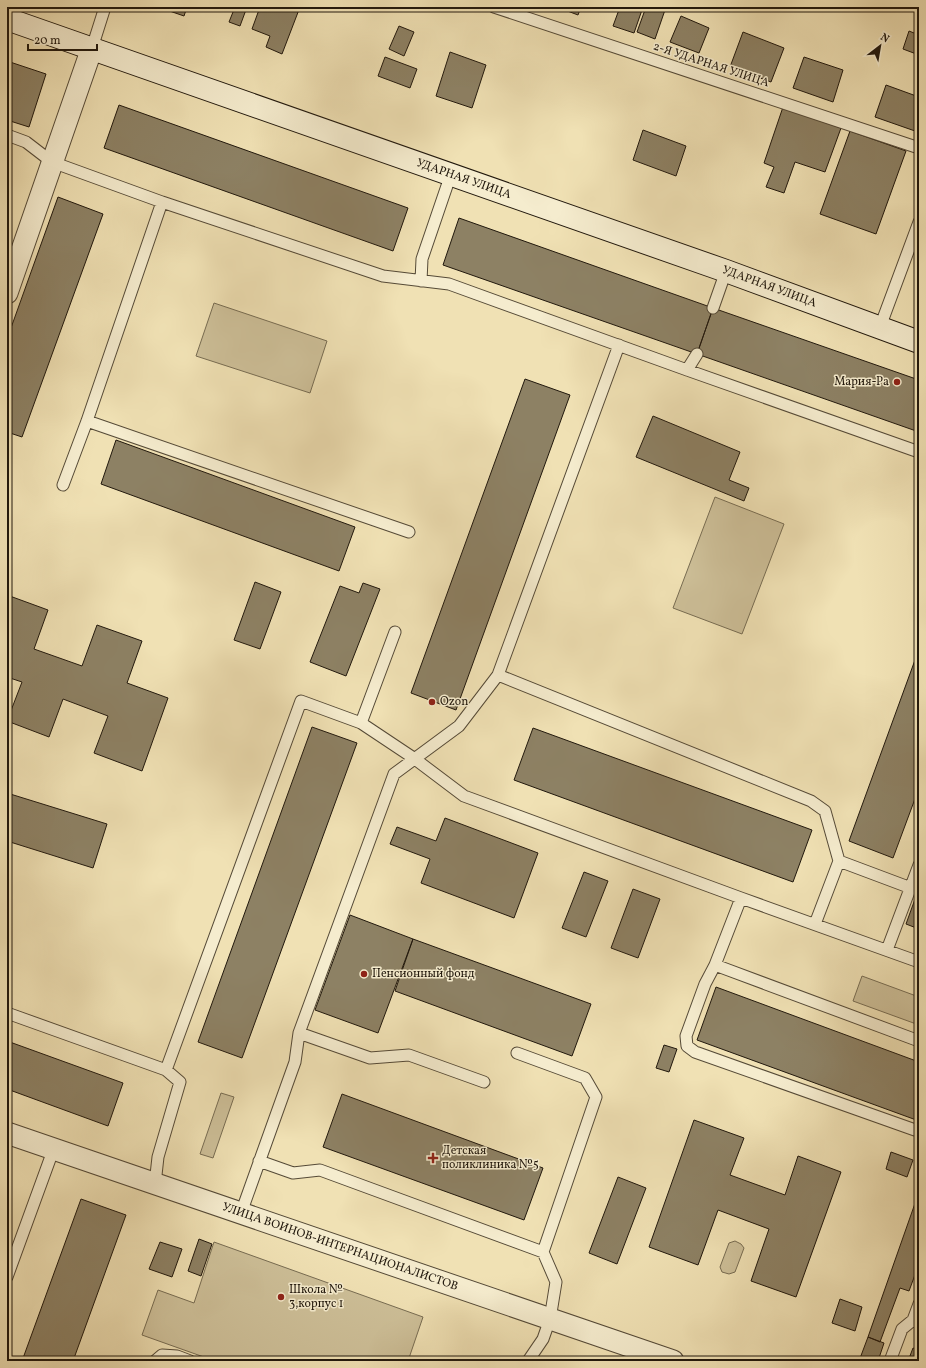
<svg xmlns="http://www.w3.org/2000/svg" width="926" height="1368" viewBox="0 0 926 1368" font-family="Vollkorn,serif">
<style>
.green{fill:#cdbf98;stroke:#776c52}
.building{fill:#8d8164;stroke:#21180d}
.lines{fill:none;stroke-linecap:round;stroke-linejoin:round}
.lane-casing{stroke:#554a37;stroke-width:13}
.street-casing{stroke:#554a37;stroke-width:23}
.secondary-casing{stroke:#21180d;stroke-width:24}
.lane{stroke:#f5ecce;stroke-width:11}
.street{stroke:#f5ecce;stroke-width:21}
.secondary{stroke:#f5ecce;stroke-width:22}
.poi-dot{fill:#8f2418;stroke:#f5ecce;stroke-width:1.5}
.labels{text-anchor:middle;dominant-baseline:central;stroke-width:3;stroke-linejoin:round;paint-order:stroke}
.street-label{font-size:12px;fill:#21180d;stroke:#f5ecce}
.poi-label{font-size:12px;fill:#21180d;stroke:#f5ecce;text-anchor:start}
</style>
<rect width="100%" height="100%" fill="#f0e1b4"/>
<filter id="stains"><feTurbulence type="fractalNoise" baseFrequency=".005" numOctaves="4"/><feColorMatrix values="0 0 0 0 .2 0 0 0 0 .09 0 0 0 0 .02 0 0 0 .5 -.17"/></filter>
<radialGradient id="worn" r=".72"><stop offset=".6" stop-color="#630" stop-opacity="0"/><stop offset="1" stop-color="#630" stop-opacity=".3"/></radialGradient>
<path class="green" d="M 214,303 L 327,341 L 310,393 L 196,356 Z
M 715,497 L 784,524 L 742,634 L 673,608 Z
M 862,976 L 919,997 L 919,1025 L 853,1001 Z
M 221,1093 L 234,1097 L 213,1158 L 200,1154 Z
M 735,1241 L 741,1244 L 744,1248 L 735,1272 L 729,1274 L 722,1272 L 720,1267 L 729,1243 Z
M 214,1242 L 423,1317 L 408,1361 L 215,1361 L 142,1335 L 158,1290 L 194,1303 Z"/>
<path class="building" d="M 158,7 L 187,7 L 184,16 Z
M 235,7 L 247,7 L 240,26 L 229,22 Z
M 260,7 L 300,7 L 282,54 L 266,47 L 270,36 L 252,29 Z
M 557,7 L 581,7 L 578,15 Z
M 620,7 L 643,7 L 634,33 L 613,26 Z
M 646,7 L 666,7 L 655,39 L 637,32 Z
M 681,16 L 709,28 L 699,53 L 670,42 Z
M 399,26 L 414,32 L 404,56 L 389,49 Z
M 909,31 L 919,35 L 917,39 L 919,39 L 919,55 L 903,49 Z
M 743,32 L 784,48 L 771,82 L 730,67 Z
M 450,52 L 486,65 L 472,108 L 436,96 Z
M 385,57 L 417,69 L 410,88 L 378,76 Z
M 804,57 L 843,70 L 833,102 L 793,88 Z
M 7,61 L 46,74 L 29,127 L 7,120 Z
M 886,85 L 919,97 L 919,118 L 915,131 L 875,117 Z
M 119,105 L 408,208 L 393,251 L 104,148 Z
M 783,107 L 841,128 L 825,172 L 795,162 L 784,193 L 766,187 L 774,167 L 764,163 Z
M 643,130 L 686,146 L 676,176 L 633,160 Z
M 850,131 L 906,151 L 876,234 L 820,214 Z
M 58,197 L 103,214 L 22,437 L 7,432 L 7,339 Z
M 459,218 L 713,308 L 697,354 L 443,265 Z
M 713,308 L 919,380 L 919,432 L 697,354 Z
M 525,379 L 570,395 L 456,710 L 411,693 Z
M 653,416 L 740,452 L 729,480 L 749,488 L 744,501 L 636,457 Z
M 116,440 L 355,527 L 339,571 L 101,484 Z
M 255,582 L 281,592 L 260,649 L 234,640 Z
M 363,583 L 380,589 L 346,676 L 310,662 L 340,586 L 359,593 Z
M 7,595 L 48,610 L 34,649 L 82,666 L 97,625 L 142,641 L 127,683 L 168,698 L 142,771 L 94,753 L 108,716 L 63,699 L 49,737 L 7,721 L 22,682 L 7,677 Z
M 919,649 L 919,788 L 893,858 L 849,841 Z
M 312,727 L 357,743 L 242,1058 L 198,1042 Z
M 533,728 L 812,830 L 793,882 L 514,780 Z
M 7,793 L 107,824 L 93,868 L 7,841 Z
M 445,818 L 538,853 L 514,918 L 421,883 L 430,859 L 390,844 L 397,827 L 436,841 Z
M 584,872 L 608,881 L 586,937 L 562,928 Z
M 919,888 L 919,929 L 906,924 Z
M 633,889 L 660,899 L 638,958 L 611,948 Z
M 350,915 L 413,939 L 378,1033 L 315,1010 Z
M 413,939 L 591,1004 L 572,1056 L 395,991 Z
M 716,987 L 919,1062 L 919,1121 L 697,1040 Z
M 7,1041 L 123,1083 L 108,1126 L 7,1089 Z
M 664,1045 L 677,1049 L 669,1072 L 656,1068 Z
M 342,1094 L 543,1168 L 524,1220 L 323,1147 Z
M 694,1120 L 744,1138 L 730,1175 L 785,1195 L 798,1156 L 841,1172 L 796,1297 L 751,1281 L 769,1229 L 718,1210 L 698,1265 L 649,1247 Z
M 919,1138 L 919,1152 L 915,1150 Z
M 891,1152 L 913,1160 L 907,1177 L 886,1169 Z
M 618,1177 L 646,1188 L 617,1264 L 589,1253 Z
M 919,1192 L 919,1264 L 909,1291 L 900,1288 L 880,1342 L 868,1337 Z
M 81,1199 L 126,1215 L 73,1361 L 22,1361 Z
M 199,1239 L 212,1244 L 201,1276 L 188,1271 Z
M 160,1242 L 182,1249 L 172,1277 L 149,1269 Z
M 840,1299 L 862,1307 L 855,1331 L 832,1323 Z
M 868,1337 L 884,1343 L 878,1361 L 859,1361 Z
M 913,1348 L 919,1350 L 919,1361 L 908,1361 Z"/>
<g class="lines">
<g class="lane-casing">
<path id="lane" d="M 494,7 L 919,148
M 92,48 L 105,7
M 7,135 L 26,142 L 52,162 L 162,202 L 383,276 L 449,284 L 687,370 L 919,452
M 421,281 L 422,259 L 451,174
M 713,308 L 726,271
M 880,327 L 919,222
M 687,370 L 697,354
M 87,421 L 409,532
M 63,485 L 87,421 L 162,202
M 498,675 L 811,801 L 825,811 L 839,861 L 815,924
M 361,723 L 395,632
M 839,861 L 911,888
M 741,898 L 715,965 L 919,1041
M 887,950 L 919,865
M 715,965 L 705,984 L 686,1036 L 687,1046 L 695,1052 L 915,1130
M 7,1013 L 166,1070
M 299,1033 L 370,1058 L 409,1055 L 484,1082
M 517,1053 L 585,1078 L 596,1097 L 543,1252 L 556,1282 L 550,1319 L 543,1339 L 528,1361
M 259,1161 L 293,1173 L 320,1170 L 543,1252
M 155,1184 L 158,1157 L 180,1082 L 166,1070 L 301,701 L 361,723 L 415,759 L 464,796 L 741,898 L 919,962
M 241,1213 L 295,1062 L 299,1033 L 394,774 L 459,726 L 498,675 L 619,345
M 7,1277 L 54,1148
M 913,1320 L 919,1304
M 155,1361 L 162,1355 L 177,1356 L 190,1361
M 890,1361 L 902,1329 L 913,1320 L 919,1322"/>
</g>
<g class="street-casing">
<g id="street">
<path d="M 7,293 L 92,48"/>
<path id="s1" d="M 7,1133 L 673,1361"/>
</g>
</g>
<g class="secondary-casing">
<g id="secondary">
<path id="s2" d="M 7,19 L 726,271 L 919,342"/>
</g>
</g>
<use href="#lane" class="lane"/>
<use href="#street" class="street"/>
<use href="#secondary" class="secondary"/>
</g>
<g class="poi-dot">
<circle cx="897" cy="382" r="4"/>
<circle cx="432" cy="702" r="4"/>
<circle cx="364" cy="974" r="4"/>
<path d="M431 1152h4v4h4v4h-4v4h-4v-4h-4v-4h4z"/>
<circle cx="281" cy="1297" r="4"/>
</g>
<g class="labels">
<g class="street-label">
<text transform="translate(711 65) rotate(18)">2-Я УДАРНАЯ УЛИЦА</text>
<text stroke="none"><textPath href="#s2" startOffset="484">УДАРНАЯ УЛИЦА</textPath></text>
<text stroke="none"><textPath href="#s2" startOffset="808">УДАРНАЯ УЛИЦА</textPath></text>
<text stroke="none"><textPath href="#s1" startOffset="352">УЛИЦА ВОИНОВ-ИНТЕРНАЦИОНАЛИСТОВ</textPath></text>
</g>
<g class="poi-label">
<text x="889" y="382" text-anchor="end">Мария-Ра</text>
<text x="440" y="702">Ozon</text>
<text x="372" y="974">Пенсионный фонд</text>
<text x="442" y="1151">Детская<tspan x="442" dy="14">поликлиника №5</tspan></text>
<text x="289" y="1290">Школа №<tspan x="289" dy="14">3,корпус 1</tspan></text>
</g>
</g>
<rect width="926" height="1368" fill="none" stroke="#f0e1b4" stroke-width="24"/>
<rect x="8" y="8" width="910" height="1352" fill="none" stroke="#21180d" stroke-width="2"/>
<rect x="12" y="12" width="902" height="1344" fill="none" stroke="#21180d"/>
<g transform="translate(880 46) rotate(31)" stroke="#f5ecce" stroke-width="3" paint-order="stroke">
<path d="M0-3L7 15L0 10L-7 15Z" fill="#21180d"/>
<text y="-6" font-size="11" font-weight="bold" text-anchor="middle" fill="#21180d">N</text>
</g>
<path d="M28 44v6h69v-6" fill="none" stroke="#21180d" stroke-width="2"/>
<text x="34" y="44" font-size="12" fill="#21180d" stroke="#f5ecce" stroke-width="3" paint-order="stroke">20 m</text>
<rect width="100%" height="100%" filter="url(#stains)"/>
<rect width="100%" height="100%" fill="url(#worn)"/>
</svg>
